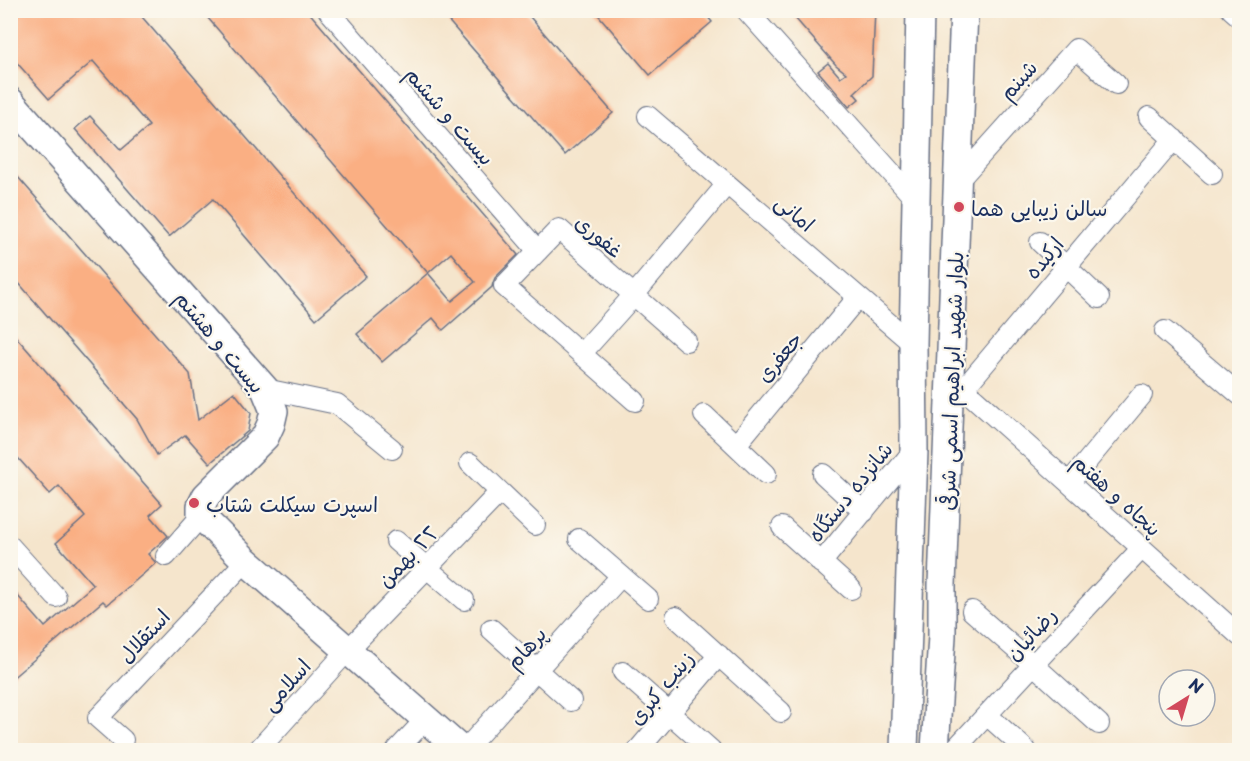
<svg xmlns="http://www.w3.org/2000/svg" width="1250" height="761" viewBox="0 0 1250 761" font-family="'Playpen Sans','Playpen Sans Arabic',sans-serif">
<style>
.building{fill:#faaf83;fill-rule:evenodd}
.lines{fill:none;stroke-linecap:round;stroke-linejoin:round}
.minor-casing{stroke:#676f84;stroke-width:22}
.secondary-casing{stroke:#676f84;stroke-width:30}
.minor{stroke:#fff;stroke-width:20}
.secondary{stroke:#fff;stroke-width:27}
.poi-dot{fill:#d1495b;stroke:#fbf7ec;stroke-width:2}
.labels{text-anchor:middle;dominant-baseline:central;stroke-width:4.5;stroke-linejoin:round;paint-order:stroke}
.street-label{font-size:21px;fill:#1b2f5e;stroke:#fbf7ec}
.poi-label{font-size:21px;fill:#1b2f5e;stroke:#fbf7ec;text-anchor:start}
</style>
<rect width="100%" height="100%" fill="#fbf7ec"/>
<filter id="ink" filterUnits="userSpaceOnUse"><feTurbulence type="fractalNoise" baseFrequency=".0167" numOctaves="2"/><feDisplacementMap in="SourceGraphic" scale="12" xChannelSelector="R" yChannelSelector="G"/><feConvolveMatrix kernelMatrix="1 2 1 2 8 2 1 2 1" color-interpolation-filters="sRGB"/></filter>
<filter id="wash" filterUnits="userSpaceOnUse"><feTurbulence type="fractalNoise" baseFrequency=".008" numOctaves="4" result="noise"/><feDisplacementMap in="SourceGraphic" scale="24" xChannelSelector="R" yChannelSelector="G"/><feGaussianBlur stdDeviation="1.35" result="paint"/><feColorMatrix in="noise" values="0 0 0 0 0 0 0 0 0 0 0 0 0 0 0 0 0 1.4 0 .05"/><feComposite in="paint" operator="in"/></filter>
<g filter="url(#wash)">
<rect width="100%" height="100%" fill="#f5e5cc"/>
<g id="blocks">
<path class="building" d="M 10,10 L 136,10 L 366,276 L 316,319 L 213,199 L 169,237 L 75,129 L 90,116 L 121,150 L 149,126 L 93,61 L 49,99 L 10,55 Z
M 201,10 L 307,10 L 518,255 L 495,278 L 493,283 L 492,287 L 443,330 L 433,318 L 382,362 L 357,334 L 428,273 ZM 451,253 L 475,282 L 452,301 L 428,273 Z
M 439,10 L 524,10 L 613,113 L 565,155 Z
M 594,10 L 702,10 L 712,22 L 650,75 Z
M 788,10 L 875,10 L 872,76 L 854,93 L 859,99 L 849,107 L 818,71 L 828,63 L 840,77 L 846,73 L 836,65 Z
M 10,168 L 190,374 L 198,420 L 234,392 L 251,413 L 248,431 L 210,463 L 185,435 L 157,455 L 137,419 L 10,273 Z
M 10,330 L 162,504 L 150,515 L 168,536 L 148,554 L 156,563 L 107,605 L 103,601 L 10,680 L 10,587 L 45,627 L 93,585 L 56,543 L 85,517 L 59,486 L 50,494 L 10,449 Z"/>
</g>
</g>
<g filter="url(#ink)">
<use href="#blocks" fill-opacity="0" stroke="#676f84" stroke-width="1.5"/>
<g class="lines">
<g class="minor-casing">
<path id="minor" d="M 328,10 L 538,251
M 746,10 L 915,199
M 1232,10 L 1240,17
M 648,116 L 913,344
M 1149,117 L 1212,174
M 957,182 L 1076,49 L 1116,84
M 1040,242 L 1099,298
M 1165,331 L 1240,395
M 581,354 L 634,295 L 727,184
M 265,389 L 337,404 L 392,449
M 964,389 L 1240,636
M 956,398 L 1174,139
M 635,401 L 504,286 L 559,229 L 686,341
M 704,415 L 766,474
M 736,445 L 858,297
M 470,463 L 535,525
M 823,474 L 864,512
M 1069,483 L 1142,395
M 782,527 L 851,589
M 579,539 L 648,599
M 396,541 L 464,600
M 10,546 L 56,597
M 166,556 L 201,516
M 821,563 L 914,450
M 972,611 L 1034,665 L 1099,724
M 676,617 L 781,712
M 491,629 L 571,701
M 623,672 L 711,750
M 987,715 L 1026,750
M 123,740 L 98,718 L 246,561
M 258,750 L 348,650 L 500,492
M 397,750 L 426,719
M 465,750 L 621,576
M 638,750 L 719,655
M 954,750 L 1142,548"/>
</g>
<g class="secondary-casing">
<path id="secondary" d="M 10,101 L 265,389 L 274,411 L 271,424 L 265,437 L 206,496 L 201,506 L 201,516 L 246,561 L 461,750
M 904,750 L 914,450 L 913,344 L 920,10
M 935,750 L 942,636 L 942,585 L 964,10"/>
</g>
<use href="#minor" class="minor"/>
<use href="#secondary" class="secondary"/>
</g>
</g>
<g class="poi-dot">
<circle cx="959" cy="207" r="6"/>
<circle cx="194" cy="503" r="6"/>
</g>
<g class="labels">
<g class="street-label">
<text transform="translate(1017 79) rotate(-48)">شبنم</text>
<text transform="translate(451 115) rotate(49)">بیست و ششم</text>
<text transform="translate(796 212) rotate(41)">امانی</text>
<text transform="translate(600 235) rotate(40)">غفوری</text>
<text transform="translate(1043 257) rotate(-50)">ارکیده</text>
<text transform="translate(221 341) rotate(50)">بیست و هشتم</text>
<text transform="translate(778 356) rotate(-50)">جعفری</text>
<text transform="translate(950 381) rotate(-88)">بلوار شهید ابراهیم اسمی شرقی</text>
<text transform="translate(849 491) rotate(-51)">شانزده دستگاه</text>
<text transform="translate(1118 494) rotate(42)">پنجاه و هفتم</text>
<text transform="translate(407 555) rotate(-46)">٢٢ بهمن</text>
<text transform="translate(1030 633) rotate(-47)">رضائیان</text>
<text transform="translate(143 635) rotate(-47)">استقلال</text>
<text transform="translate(525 647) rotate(-48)">پرهام</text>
<text transform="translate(285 684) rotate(-48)">اسلامی</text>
<text transform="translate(660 687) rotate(-50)">زینب کبری</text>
</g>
<g class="poi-label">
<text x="971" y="207">سالن زیبایی هما</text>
<text x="206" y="503">اسپرت سیکلت شتاب</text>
</g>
</g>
<rect width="1250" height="761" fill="none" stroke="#fbf7ec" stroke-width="36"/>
<g transform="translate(1187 698) rotate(37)"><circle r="28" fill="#fbf7ec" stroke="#a1a7b3" stroke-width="1.5"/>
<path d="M0-4.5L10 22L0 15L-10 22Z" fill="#d1495b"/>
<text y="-9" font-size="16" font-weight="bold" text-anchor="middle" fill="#1b2f5e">N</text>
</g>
</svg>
